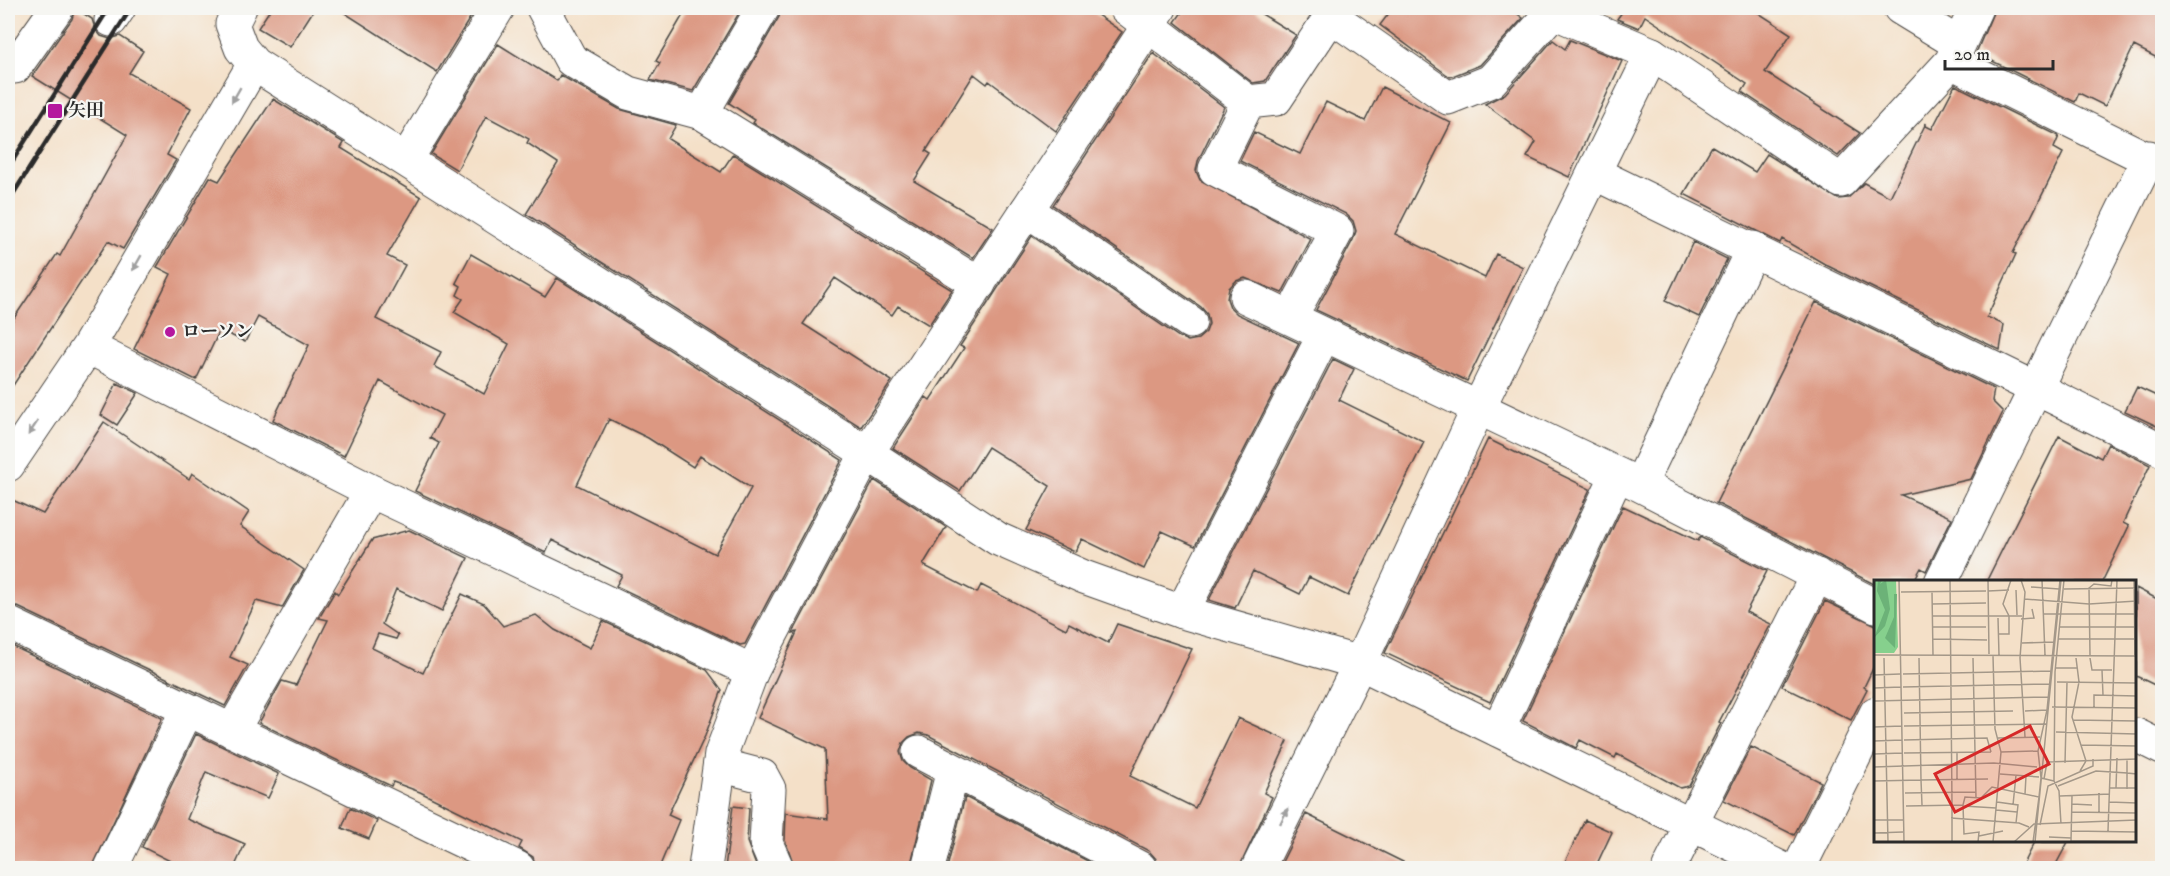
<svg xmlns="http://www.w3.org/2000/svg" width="2170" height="876" viewBox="0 0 2170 876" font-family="'IM FELL DW Pica','Noto Serif JP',serif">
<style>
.building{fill:#dc9882;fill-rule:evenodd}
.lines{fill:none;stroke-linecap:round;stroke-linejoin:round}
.street-casing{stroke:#494643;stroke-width:35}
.secondary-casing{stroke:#494643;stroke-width:35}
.street{stroke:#fff;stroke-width:33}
.secondary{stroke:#fff;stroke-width:33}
.rail{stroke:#2b2b2b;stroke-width:4.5}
.oneway{fill:#a0a0a0}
.poi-dot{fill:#b5179e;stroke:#f6f6f2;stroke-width:2}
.labels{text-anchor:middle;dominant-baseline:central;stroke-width:4.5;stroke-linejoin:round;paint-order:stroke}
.poi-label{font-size:18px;font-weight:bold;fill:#2b2b2b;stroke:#f6f6f2;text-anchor:start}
.inset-road{fill:none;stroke:#a49889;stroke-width:1.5}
.view{fill:#d62828;fill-opacity:0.15;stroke:#d62828;stroke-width:3}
.inset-edge{fill:none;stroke:#2b2b2b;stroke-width:3}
</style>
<rect width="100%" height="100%" fill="#f6f6f2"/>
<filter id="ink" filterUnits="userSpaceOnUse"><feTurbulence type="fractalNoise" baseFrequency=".0167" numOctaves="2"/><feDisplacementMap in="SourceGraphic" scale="12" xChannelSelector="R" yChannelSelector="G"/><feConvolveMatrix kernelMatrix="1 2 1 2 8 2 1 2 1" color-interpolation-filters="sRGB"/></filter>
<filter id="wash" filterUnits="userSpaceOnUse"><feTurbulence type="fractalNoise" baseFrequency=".008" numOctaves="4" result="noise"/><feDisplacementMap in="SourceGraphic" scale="24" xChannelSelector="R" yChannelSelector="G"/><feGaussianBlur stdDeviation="1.35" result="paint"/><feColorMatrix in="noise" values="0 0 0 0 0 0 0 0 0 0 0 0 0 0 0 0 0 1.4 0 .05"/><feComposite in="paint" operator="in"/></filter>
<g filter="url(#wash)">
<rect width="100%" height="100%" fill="#f4e0c8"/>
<g id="blocks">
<path class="building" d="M 75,8 L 92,19 L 95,29 L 101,36 L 110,39 L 120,36 L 143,51 L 129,73 L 191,108 L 167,155 L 176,160 L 123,249 L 108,241 L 8,393 L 8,327 L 57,254 L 60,256 L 127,135 L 32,76 L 72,19 Z
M 271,8 L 315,8 L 290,47 L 258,28 Z
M 337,8 L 476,8 L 437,72 Z
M 687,8 L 742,8 L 693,91 L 650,80 L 660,63 L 656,61 Z
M 782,8 L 1087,8 L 1122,32 L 1056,131 L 989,81 L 987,84 L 974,74 L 926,151 L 931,154 L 914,181 L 993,228 L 973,258 L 753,123 L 755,120 L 729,103 L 779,17 Z
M 1185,8 L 1252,8 L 1296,35 L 1265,81 L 1253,83 L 1175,22 Z
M 1393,8 L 1509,8 L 1523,18 L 1480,65 L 1450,77 L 1380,25 Z
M 1625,8 L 1751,8 L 1791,34 L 1765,72 L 1860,133 L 1838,156 L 1742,92 L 1747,84 L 1645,16 L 1639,28 L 1617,19 Z
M 1995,8 L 2163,8 L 2163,61 L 2134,46 L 2105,106 L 2079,93 L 2075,102 L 1976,53 Z
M 1553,40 L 1565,49 L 1570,40 L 1622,61 L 1569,177 L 1527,157 L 1536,142 L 1485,104 L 1505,94 Z
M 498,44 L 557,81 L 560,75 L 619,109 L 676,125 L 668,139 L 721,172 L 733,154 L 952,290 L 929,325 L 898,306 L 892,315 L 835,278 L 803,324 L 892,381 L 861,427 L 526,214 L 558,163 L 527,143 L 529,139 L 486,116 L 457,170 L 431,154 Z
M 1153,53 L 1224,107 L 1198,161 L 1196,171 L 1200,180 L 1311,239 L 1282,293 L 1245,278 L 1236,281 L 1229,288 L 1227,299 L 1230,307 L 1237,314 L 1299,343 L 1195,546 L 1162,531 L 1144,569 L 1082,539 L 1075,552 L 1026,530 L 1050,486 L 988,447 L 960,491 L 893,448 L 926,397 L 930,400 L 964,348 L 960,346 L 1032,236 L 1179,337 L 1188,341 L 1198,339 L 1206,332 L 1209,324 L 1207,314 L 1201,307 L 1053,205 Z
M 1955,85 L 2059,136 L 2054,148 L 2063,153 L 2013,253 L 2016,254 L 1987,317 L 2004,325 L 2000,350 L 1828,266 L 1782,239 L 1780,243 L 1684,194 L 1712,146 L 1755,172 L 1767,154 L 1838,199 L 1848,198 L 1864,183 L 1890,197 L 1926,123 L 1926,126 L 1932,129 Z
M 1382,87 L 1451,123 L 1395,234 L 1485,278 L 1496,254 L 1523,267 L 1467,381 L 1316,310 L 1353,240 L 1356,231 L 1353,221 L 1346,214 L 1240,161 L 1254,132 L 1300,154 L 1326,102 L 1365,121 Z
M 273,99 L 344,143 L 341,148 L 421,197 L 387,256 L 405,265 L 376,319 L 441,352 L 434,366 L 484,394 L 509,344 L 454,312 L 463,299 L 457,295 L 461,286 L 456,283 L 471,254 L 545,297 L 557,278 L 842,460 L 745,644 L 740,645 L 616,586 L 622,575 L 552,540 L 546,553 L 415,491 L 439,443 L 430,438 L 442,415 L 380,381 L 344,456 L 273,420 L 309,345 L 258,317 L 245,342 L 220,330 L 196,380 L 134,349 L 171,274 L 157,267 L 210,177 L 219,181 ZM 609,419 L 648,438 L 693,467 L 700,456 L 751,488 L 715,554 L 577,485 Z
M 1693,242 L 1727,259 L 1699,317 L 1665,301 Z
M 1816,302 L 1994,389 L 1992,401 L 2003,412 L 1971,479 L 1901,495 L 1952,518 L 1926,571 L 1921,568 L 1913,582 L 1876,582 L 1876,585 L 1716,503 Z
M 1333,359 L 1354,369 L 1339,400 L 1424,442 L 1348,596 L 1309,577 L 1300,594 L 1253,571 L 1235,608 L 1209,600 Z
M 117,383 L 138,393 L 117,425 L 101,415 Z
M 2137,387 L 2163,399 L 2163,429 L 2125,411 Z
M 104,422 L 189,479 L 192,473 L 249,512 L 240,526 L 304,570 L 282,608 L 256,601 L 230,657 L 248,665 L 225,706 L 16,606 L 8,604 L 8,498 L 43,514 Z
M 2059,436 L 2101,458 L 2108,444 L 2150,465 L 2123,523 L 2129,526 L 2102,582 L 1986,582 Z
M 1488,439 L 1590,489 L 1490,702 L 1385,653 Z
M 874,480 L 946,527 L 923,565 L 977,593 L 981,585 L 1066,629 L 1069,623 L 1108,643 L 1117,624 L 1192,649 L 1130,776 L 1195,808 L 1238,718 L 1288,741 L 1264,793 L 1272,797 L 1239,868 L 1159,868 L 1156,859 L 1149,851 L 928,735 L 919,733 L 909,737 L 903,743 L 900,752 L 903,761 L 910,768 L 931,780 L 910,868 L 795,868 L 785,840 L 786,813 L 828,819 L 825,749 L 758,718 L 797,632 L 793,633 Z
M 1623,506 L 1698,541 L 1700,537 L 1767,571 L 1746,612 L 1771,624 L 1719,722 L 1721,723 L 1689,786 L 1680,788 L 1617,754 L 1615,758 L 1580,740 L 1576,748 L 1523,721 Z
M 409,530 L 468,558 L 442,611 L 396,589 L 382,624 L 398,635 L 396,639 L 378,634 L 372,648 L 423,673 L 462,594 L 484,604 L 503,626 L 536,615 L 555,630 L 590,648 L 603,621 L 707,670 L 722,690 L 705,736 L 668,815 L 679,820 L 659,868 L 536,868 L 533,857 L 519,848 L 522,842 L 420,792 L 393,782 L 391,786 L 259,723 L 282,681 L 296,685 L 328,620 L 319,618 L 335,591 L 338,594 L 372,540 Z
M 2136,588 L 2163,602 L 2163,689 L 2136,676 Z
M 1825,601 L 1876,625 L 1876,662 L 1864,687 L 1867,689 L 1851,720 L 1782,686 Z
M 8,644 L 162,718 L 92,868 L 8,868 Z
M 196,734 L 279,774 L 268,798 L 206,772 L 187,819 L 245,844 L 234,868 L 184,868 L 142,847 Z
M 1751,747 L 1821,782 L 1794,835 L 1724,800 Z
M 965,797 L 1101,868 L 947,868 Z
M 733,806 L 749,808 L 747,842 L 757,868 L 725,868 Z
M 350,808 L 377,821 L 369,839 L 342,828 Z
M 1306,814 L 1415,868 L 1279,868 Z
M 1585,820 L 1612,832 L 1595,868 L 1562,868 Z
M 2034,842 L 2068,842 L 2054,868 L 2021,868 Z"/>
</g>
</g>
<g filter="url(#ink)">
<use href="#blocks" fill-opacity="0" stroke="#494643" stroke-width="1.5"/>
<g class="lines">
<g class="street-casing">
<path id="street" d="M 543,8 L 571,60 L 628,93 L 702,113 L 979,284
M 1126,8 L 1248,102 L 1276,99 L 1331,16 L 1448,98 L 1491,81 L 1553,12 L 1652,54 L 1841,181 L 1951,62 L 2162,166
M 1900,8 L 1959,44
M 111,20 L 119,8
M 1951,62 L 1976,8
M 8,63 L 15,67 L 57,8
M 254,64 L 867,453
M 1248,102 L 1215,169 L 1337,231 L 1290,318
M 702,113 L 763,8
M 406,160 L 498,8
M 1594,173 L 2162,450
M 1027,210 L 1190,322
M 1246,297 L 1640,485 L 1876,606
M 88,347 L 371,491 L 752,671
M 8,465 L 88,347 L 254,64 L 241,48 L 232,24 L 240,8
M 1640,485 L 1753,248
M 1941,582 L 2149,157
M 1182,612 L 1324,335
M 8,623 L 518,868
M 1498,730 L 1617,475
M 232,731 L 371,491
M 2136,735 L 2162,748
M 919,752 L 1140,868
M 720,765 L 762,776 L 769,789 L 766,843 L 777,868
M 928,868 L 953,770
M 1258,868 L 1360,663
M 1669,868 L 1817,575
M 1799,868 L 1876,713"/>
</g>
<g class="secondary-casing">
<path id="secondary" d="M 867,453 L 998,539 L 1084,577 L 1182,612 L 1360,663 L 1781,868
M 1360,663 L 1478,409 L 1652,54
M 111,868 L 187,710
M 705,868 L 721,754 L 752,671 L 867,453 L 1160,8"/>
</g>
<use href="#street" class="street"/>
<use href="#secondary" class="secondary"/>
<path class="rail" d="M 8,168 L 109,8
M 8,202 L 131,8"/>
</g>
<defs><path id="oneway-solid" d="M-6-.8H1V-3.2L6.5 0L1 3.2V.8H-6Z" transform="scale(1.5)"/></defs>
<g class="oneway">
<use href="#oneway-solid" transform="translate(236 95) rotate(120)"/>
<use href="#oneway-solid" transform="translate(137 263) rotate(120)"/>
<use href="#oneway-solid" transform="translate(33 428) rotate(124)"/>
<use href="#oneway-solid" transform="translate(1284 816) rotate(-64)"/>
</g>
</g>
<g class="poi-dot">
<rect x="47" y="103" width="16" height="16" rx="3"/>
<circle cx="170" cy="332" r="6"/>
</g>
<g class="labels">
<g class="poi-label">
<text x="68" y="111">矢田</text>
<text x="182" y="332">ローソン</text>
</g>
</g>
<g transform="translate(1874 580)">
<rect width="262" height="262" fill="#f4e0c8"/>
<path d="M 0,0 L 22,0 L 24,67 L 20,73 L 0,73 Z" fill="#86d08d"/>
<path d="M 4,0 L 8,0 L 6,4 L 12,0 L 16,29 L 11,46 L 0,58 L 11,30 L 3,11 ZM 20,14 L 23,14 L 21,68 L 11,58 L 20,37 Z" fill="#6cb278"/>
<path class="inset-road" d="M 25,0 L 30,262M 76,0 L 78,225M 114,0 L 115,74M 147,0 L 151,12 L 146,78 L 151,157M 168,0 L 171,75M 260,0 L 261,75M 157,7 L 185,9M 190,9 L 262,8M 142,10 L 143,35M 114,11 L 135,10M 27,12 L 112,11M 58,12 L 59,75M 150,19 L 215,24 L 263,21M 58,24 L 112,23M 170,34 L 263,34M 59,36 L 148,36M 124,38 L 125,75M 147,39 L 160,38 L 158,29M 58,47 L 112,47M 186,47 L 263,47M 125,54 L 135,54 L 135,36 L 129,24 L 137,0M 59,59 L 113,60M 184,59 L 263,59M 148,63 L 180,62M 0,75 L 263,76M 216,75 L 215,8 L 220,4 L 237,6 L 238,0M 119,76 L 121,149 L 127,172 L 119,262M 10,78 L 14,262M 99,78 L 102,218M 202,78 L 205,102 L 198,137 L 212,181 L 206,191M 216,78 L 218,90 L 238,90M 182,88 L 203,88M 228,90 L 229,115M 29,94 L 177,91M 0,95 L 26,94M 183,102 L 263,103M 29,107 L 175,104M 0,108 L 27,107M 0,121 L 174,117M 178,127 L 263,128M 220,128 L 220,115 L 263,116M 151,131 L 173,130M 30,133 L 139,131M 199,140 L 263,141M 30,146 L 172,144M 0,147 L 28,146M 182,152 L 263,154M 124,158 L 166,157M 30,160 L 113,158 L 117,172M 0,161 L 28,160M 207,165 L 263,166M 83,172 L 83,199M 127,172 L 164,171M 30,173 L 117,172M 0,174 L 28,173M 253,179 L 253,193 L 263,194M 191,183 L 193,102M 0,187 L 120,183 L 163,187M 126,194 L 165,197M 167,198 L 164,171 L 173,130 L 186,0M 170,199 L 173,182 L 263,179M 0,201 L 47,200 L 45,78M 184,206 L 222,191 L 253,193 L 253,209M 236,208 L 263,208M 242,208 L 243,178M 31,213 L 102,212M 151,214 L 152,196M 186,216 L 236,214M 165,217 L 167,198 L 180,201M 123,222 L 144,225 L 142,243M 235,222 L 263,223M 198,224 L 218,225M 48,225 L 47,200 L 114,199M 78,225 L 78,262M 89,225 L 90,254 L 105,252 L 104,262M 139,225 L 142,195M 32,226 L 89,225 L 91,217 L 107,218 L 118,207 L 165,217 L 159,262M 89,226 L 122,228M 122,230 L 143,232M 197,232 L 263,233M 225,232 L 225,213M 77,238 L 145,243 L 155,247M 0,240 L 29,240M 187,244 L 185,211 L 180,201 L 181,92 L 190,0M 166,245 L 174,206 L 219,186 L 219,179M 197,251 L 263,252M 234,251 L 243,0M 0,253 L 29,252M 105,256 L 129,251M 175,257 L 197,258M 197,261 L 263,262M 197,261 L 198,216M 140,262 L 160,244 L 263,240M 161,262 L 187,0"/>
<path class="view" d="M 156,146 L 175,184 L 81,232 L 61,194 Z"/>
<rect width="262" height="262" class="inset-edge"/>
</g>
<rect width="2170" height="876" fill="none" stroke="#f6f6f2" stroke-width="30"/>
<path d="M1945 60v9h108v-9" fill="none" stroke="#2b2b2b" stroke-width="3"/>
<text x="1954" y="60" font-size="18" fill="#2b2b2b" stroke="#f6f6f2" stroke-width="4.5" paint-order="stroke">20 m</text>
</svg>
